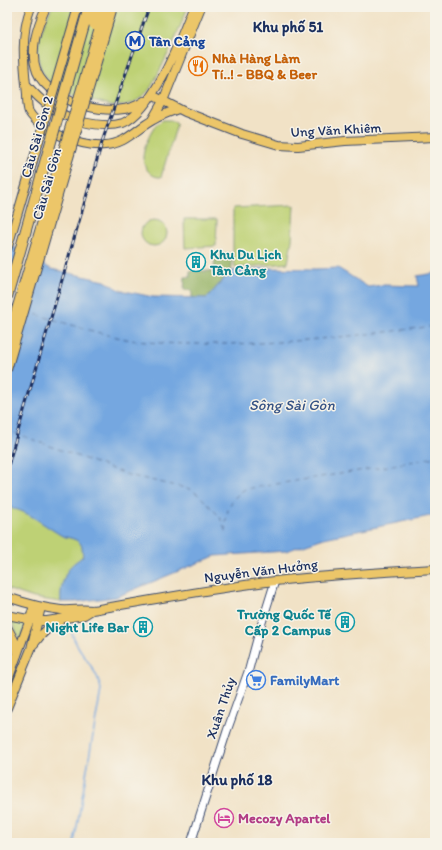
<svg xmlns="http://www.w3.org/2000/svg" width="442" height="850" viewBox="0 0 442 850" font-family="Itim,sans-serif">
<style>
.green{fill:#bed174;stroke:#6c8069}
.forest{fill:#96b366;stroke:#587162}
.water{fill:#74a7e0;stroke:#486b9f}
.pier{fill:#f1e2c6}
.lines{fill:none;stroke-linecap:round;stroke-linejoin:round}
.stream{stroke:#74a7e0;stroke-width:1.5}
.ferry{stroke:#365385;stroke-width:1;stroke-dasharray:5 4;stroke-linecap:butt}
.minor-casing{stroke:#3b4a6e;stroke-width:9}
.major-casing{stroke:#3b4a6e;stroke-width:10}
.minor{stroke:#fff;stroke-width:7}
.major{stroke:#ecc669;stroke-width:8}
.rail-casing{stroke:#1b2f5e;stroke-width:3}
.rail{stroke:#f7f3e8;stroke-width:1.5;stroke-dasharray:4.5;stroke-linecap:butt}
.major-bridge-casing{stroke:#3b4a6e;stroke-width:10;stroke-linecap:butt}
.highway-bridge-casing{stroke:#3b4a6e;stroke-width:12;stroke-linecap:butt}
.major-bridge{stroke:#ecc669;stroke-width:8}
.highway-bridge{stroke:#ecc669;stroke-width:10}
.labels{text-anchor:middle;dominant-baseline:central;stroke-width:3;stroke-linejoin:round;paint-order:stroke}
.transit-label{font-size:14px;font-weight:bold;fill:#164399;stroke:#f7f3e8;text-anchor:start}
.food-label{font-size:14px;font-weight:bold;fill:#c56008;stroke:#f7f3e8;text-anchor:start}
.street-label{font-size:14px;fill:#1b2f5e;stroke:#f7f3e8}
.culture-label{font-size:14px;font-weight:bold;fill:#0d838f;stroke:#f7f3e8;text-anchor:end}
.shop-label{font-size:14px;font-weight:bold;fill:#366cbe;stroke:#f7f3e8;text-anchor:start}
.hotel-label{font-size:14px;font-weight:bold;fill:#b23c85;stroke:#f7f3e8;text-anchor:start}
.neighbourhood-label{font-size:15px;font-weight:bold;fill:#1b2f5e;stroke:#f7f3e8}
.water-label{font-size:15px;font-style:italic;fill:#365385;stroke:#f7f3e8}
</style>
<rect width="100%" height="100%" fill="#f7f3e8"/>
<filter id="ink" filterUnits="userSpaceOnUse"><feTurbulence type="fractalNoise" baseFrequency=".025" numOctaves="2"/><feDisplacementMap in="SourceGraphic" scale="8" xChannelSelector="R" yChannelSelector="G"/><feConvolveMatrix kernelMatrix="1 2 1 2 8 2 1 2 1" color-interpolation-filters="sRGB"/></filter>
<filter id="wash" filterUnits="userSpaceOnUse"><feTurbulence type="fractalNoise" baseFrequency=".012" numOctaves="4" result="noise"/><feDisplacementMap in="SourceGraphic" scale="16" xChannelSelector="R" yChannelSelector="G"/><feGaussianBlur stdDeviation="0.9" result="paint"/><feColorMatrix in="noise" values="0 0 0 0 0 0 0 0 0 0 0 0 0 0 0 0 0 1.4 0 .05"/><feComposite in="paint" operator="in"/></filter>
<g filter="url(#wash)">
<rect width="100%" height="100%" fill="#f1e2c6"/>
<path class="green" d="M 52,7 L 188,7 C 180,28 171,48 161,68 C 156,77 152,88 145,94 C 136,103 126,106 114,106 C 109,107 102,103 96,102 C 76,96 50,91 41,68 C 33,48 43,25 52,7 Z
M 163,120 L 171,120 L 177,124 L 161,177 C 151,178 144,168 143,158 C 143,150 149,135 154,128 C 156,124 160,122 163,120 Z
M 294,205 L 292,240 L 288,263 L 235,268 L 233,250 L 233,208 Z
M 184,219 L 217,219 L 216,246 L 185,248 Z
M141 233a13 13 0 1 1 26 0a13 13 0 1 1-26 0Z
M 7,507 C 28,510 41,523 59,534 C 64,538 73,537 79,542 C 83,545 82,552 83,556 C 79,560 73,563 70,567 C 63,576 60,591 61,602 L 34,598 L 7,589 Z
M 9,619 L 21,622 L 27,622 L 20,640 L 13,625 Z
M 7,633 L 14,654 L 7,681 Z"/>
<path class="forest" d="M 232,253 L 232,267 L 231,271 L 207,298 L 192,298 L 192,290 L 184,290 L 185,277 L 190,277 L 190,271 L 214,271 L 215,254 Z"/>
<path class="water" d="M 7,243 L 51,269 L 105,281 L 120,290 L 153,297 L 207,298 L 231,271 L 266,268 L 316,269 L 338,268 L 368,287 L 382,285 L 419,286 L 417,276 L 435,273 L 435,515 L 324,538 L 286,551 L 215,556 L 116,597 L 75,602 L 61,602 C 60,590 63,577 70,567 C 73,563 79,560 83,556 C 82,552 83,545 79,542 C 73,537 64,538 59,534 C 40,523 29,511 7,507 Z"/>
<path class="pier" d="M 24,251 L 41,261 L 7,376 L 7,309 Z"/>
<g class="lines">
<path class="stream" d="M 71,619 C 67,646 98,664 101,690 L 74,843"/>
<path class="ferry" d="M 7,306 L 14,308
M 28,312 C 63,322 101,335 137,341 C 163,344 189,344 215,344 C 289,344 362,335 435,326
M 7,430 L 128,475 L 190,489 L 200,496 L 220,517 L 226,533 C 225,514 228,500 245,489 L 383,467 L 435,457"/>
</g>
</g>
<g filter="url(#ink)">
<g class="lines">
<g class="minor-casing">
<path id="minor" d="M 191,843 L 227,731 L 249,669 L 259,632 L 275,581"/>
</g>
<g class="major-casing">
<path id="major" d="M 31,7 C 20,35 24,65 27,94 C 27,100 27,108 29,112 C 41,132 83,147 105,145 C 126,144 136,129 153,120 C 161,115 170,112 178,109
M 46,7 C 37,27 29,50 37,72 C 50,103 117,122 144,101
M 26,84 C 42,103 58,115 83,122 C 96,125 110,127 123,123 C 154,110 181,38 193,7
M 152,95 L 185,112 L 242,134 L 279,145 L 298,146 L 345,141 L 435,137
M 152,120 L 163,101 L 201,7
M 7,597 C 25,603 43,608 61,610 C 72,611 82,608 92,610 C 153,600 214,588 275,581 C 328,575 381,572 435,569
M 7,615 L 38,621 L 47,621 L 84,615 L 92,610
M 7,627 L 14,640 L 17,655
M 34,644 C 41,634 50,626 60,621
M 7,683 L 30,619 L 34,605
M 7,708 L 31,649 L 41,607"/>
</g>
<use href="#minor" class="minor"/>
<use href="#major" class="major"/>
<g class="rail-casing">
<path id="rail" d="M 7,469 L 103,139 L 149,7"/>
</g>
<use href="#rail" class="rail"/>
<g class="major-bridge-casing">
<path id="major-bridge" d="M 7,250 L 78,7
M 7,370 L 113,7"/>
</g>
<g class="highway-bridge-casing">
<path id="highway-bridge" d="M 94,24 L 99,7
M 7,297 L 89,7
M 7,344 L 106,7"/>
</g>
<use href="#major-bridge" class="major-bridge"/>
<use href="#highway-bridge" class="highway-bridge"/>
</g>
</g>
<defs>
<g id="metro-ring" transform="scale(1)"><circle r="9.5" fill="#f7f3e8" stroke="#1a4fb4" stroke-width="1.5"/><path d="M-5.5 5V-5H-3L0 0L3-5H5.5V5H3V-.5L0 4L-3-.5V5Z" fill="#1a4fb4"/></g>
<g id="restaurant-ring" transform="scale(1)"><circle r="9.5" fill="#f7f3e8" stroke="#e8710a" stroke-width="1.5"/><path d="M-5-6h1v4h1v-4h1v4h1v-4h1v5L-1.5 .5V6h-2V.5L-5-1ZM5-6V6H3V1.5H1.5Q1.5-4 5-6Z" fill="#e8710a"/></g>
<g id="building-ring" transform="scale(1)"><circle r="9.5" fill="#f7f3e8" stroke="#0f9aa8" stroke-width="1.5"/><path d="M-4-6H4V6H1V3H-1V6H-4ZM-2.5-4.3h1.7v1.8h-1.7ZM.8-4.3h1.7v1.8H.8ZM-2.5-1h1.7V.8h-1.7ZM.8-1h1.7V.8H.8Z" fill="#0f9aa8"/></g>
<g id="supermarket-ring" transform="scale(1)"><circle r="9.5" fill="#f7f3e8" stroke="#3f7fe0" stroke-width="1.5"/><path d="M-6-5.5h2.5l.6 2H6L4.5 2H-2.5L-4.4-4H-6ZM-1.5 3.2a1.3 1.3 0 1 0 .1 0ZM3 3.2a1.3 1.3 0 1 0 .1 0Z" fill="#3f7fe0"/></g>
<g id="hotel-ring" transform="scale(1)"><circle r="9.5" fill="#f7f3e8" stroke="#d1479c" stroke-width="1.5"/><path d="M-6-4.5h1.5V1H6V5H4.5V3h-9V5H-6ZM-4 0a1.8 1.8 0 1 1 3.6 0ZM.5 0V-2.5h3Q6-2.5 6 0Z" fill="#d1479c"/></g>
</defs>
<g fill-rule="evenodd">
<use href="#metro-ring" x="135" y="41"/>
<use href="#restaurant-ring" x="198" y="66"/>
<use href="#building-ring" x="196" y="262"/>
<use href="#building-ring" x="345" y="622"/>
<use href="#building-ring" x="143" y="627"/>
<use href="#supermarket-ring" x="256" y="680"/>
<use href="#hotel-ring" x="224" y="818"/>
</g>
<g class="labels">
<g class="transit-label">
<text x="149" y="41">Tân Cảng</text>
</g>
<g class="food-label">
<text x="212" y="58">Nhà Hàng Làm<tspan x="212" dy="16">Tí..! - BBQ &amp; Beer</tspan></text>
</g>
<g class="street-label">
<text transform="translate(336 130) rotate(-3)">Ung Văn Khiêm</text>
<text transform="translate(37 137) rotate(-74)">Cầu Sài Gòn 2</text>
<text transform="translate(47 184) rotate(-74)">Cầu Sài Gòn</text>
<text transform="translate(261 571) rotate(-7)">Nguyễn Văn Hưởng</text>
<text transform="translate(221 708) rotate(-71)">Xuân Thủy</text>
</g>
<g class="culture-label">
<text x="210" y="254" text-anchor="start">Khu Du Lịch<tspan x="210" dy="16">Tân Cảng</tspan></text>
<text x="331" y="614">Trường Quốc Tế<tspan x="331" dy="16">Cấp 2 Campus</tspan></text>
<text x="129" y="627">Night Life Bar</text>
</g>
<g class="shop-label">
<text x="270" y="680">FamilyMart</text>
</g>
<g class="hotel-label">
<text x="238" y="818">Mecozy Apartel</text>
</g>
<g class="neighbourhood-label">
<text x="288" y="27">Khu phố 51</text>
<text x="237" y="780">Khu phố 18</text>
</g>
<g class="water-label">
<text x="292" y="405">Sông Sài Gòn</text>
</g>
</g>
<rect width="442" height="850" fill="none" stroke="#f7f3e8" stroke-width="24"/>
</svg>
